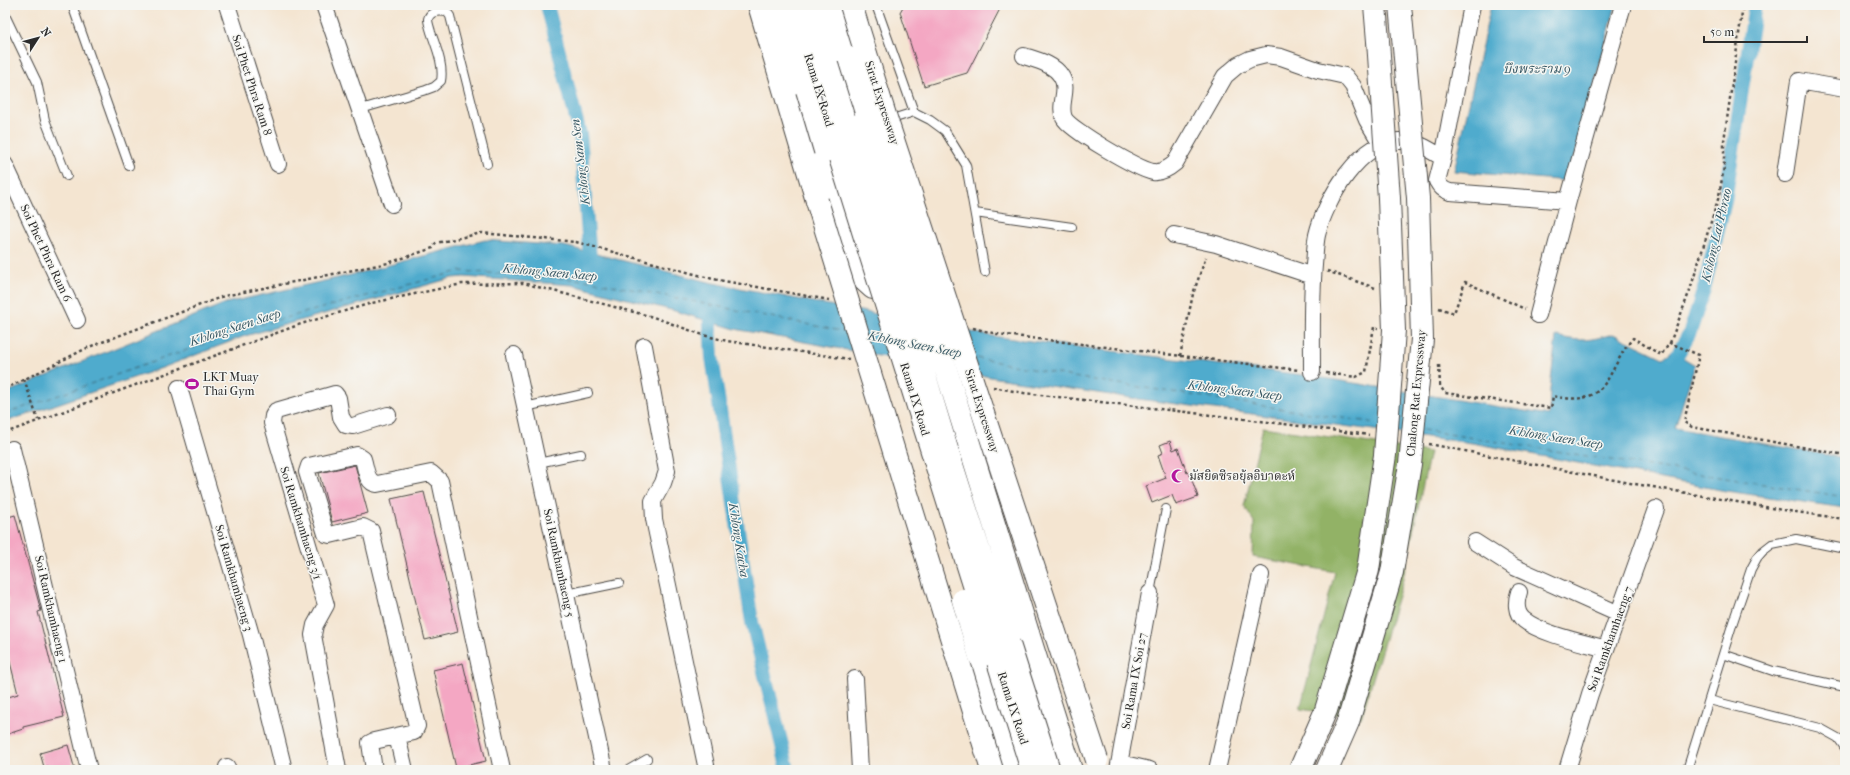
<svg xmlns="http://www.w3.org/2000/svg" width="1850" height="775" viewBox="0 0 1850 775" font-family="'IM FELL French Canon','Noto Serif Thai',serif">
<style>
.forest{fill:#92b266;stroke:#5e6e48}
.water{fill:#4fabcd;stroke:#3d6b7c}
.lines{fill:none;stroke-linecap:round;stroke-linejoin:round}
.canal{stroke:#4fabcd;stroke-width:14}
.ferry{stroke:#385864;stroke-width:1;stroke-dasharray:5 4;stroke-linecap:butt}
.building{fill:#f4a7c3}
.lane-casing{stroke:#494744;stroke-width:10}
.street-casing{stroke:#494744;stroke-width:18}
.primary-casing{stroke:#494744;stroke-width:24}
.highway-casing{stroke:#494744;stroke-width:24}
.path{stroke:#494744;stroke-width:2.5;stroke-dasharray:3 3;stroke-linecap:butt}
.lane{stroke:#fff;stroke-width:8}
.street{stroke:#fff;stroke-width:16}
.primary{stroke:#fff;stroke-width:22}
.highway{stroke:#fff;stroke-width:22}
.primary-bridge-casing{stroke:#494744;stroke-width:24;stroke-linecap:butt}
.highway-bridge-casing{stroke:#494744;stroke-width:24;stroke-linecap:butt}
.primary-bridge{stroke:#fff;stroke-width:22}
.highway-bridge{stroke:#fff;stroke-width:22}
.labels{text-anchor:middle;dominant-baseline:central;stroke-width:3;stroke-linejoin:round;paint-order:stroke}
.street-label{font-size:12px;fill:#2b2b2b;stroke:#f6f6f2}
.poi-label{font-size:12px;fill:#2b2b2b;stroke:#f6f6f2;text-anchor:start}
.water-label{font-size:13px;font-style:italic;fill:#385864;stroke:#f6f6f2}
</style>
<rect width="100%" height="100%" fill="#f6f6f2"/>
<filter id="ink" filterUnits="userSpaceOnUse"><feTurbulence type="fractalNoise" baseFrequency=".025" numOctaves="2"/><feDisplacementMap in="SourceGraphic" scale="8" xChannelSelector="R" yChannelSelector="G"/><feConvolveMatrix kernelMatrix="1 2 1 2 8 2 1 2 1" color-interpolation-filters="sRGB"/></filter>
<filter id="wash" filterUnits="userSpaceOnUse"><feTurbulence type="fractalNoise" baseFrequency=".012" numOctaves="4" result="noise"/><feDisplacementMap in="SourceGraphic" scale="16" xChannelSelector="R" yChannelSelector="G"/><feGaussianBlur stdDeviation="0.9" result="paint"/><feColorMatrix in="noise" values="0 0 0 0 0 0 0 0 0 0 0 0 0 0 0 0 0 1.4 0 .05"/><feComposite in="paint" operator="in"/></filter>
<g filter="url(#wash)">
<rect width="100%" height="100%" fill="#f4e5d1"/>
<path class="forest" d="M 1263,427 L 1430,452 L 1402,583 L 1361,718 L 1300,709 L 1335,572 L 1253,557 L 1254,522 L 1244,506 Z"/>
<path class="water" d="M 1491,5 L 1616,5 L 1568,181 L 1454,171 Z
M 485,240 L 564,246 L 713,283 L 998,337 L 1311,376 L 1549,415 L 1550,389 L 1556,336 C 1581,342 1588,341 1613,334 L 1663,358 L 1672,351 L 1695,365 L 1675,428 L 1845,458 L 1845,508 L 1726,491 L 1472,443 L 1131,398 L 996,378 L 735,329 L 675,311 L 572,285 L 464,277 L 452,278 L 245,336 L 162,368 L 5,422 L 5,393 L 226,303 L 351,275 Z"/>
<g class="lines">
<path class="canal" d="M 547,5 L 580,134 L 591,272
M 709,306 L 712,357 L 752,622 L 788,770
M 1669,370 L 1690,332 L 1704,289 L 1725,201 L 1755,5"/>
<path class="ferry" d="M 869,336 L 885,340
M 977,358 L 1073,377 L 1376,423
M 5,414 L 255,326 L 460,271 L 586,280 L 846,332
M 1423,430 L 1845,497"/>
</g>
<g id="blocks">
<path class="building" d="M 904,5 L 1002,5 L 967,73 L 924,86 L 900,12 Z
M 1170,441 L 1173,450 L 1178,448 L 1187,473 L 1189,472 L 1198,497 L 1176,505 L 1172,495 L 1152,503 L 1146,486 L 1166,478 L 1158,455 L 1163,453 L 1160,445 Z
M 355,465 L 368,513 L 332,522 L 319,473 Z
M 424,492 L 458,632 L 425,640 L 391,499 Z
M 15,515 L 41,611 L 38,612 L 64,717 L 23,727 L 23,729 L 5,735 L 5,698 L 18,694 L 5,642 L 5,605 L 9,604 L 5,589 L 5,518 Z
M 463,663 L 486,761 L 456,768 L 433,670 Z
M 68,745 L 75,770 L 49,770 L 48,766 L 44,767 L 40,753 Z"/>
</g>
</g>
<g filter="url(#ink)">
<use href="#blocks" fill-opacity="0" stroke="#494744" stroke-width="1"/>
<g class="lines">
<g class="lane-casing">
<path id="lane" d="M 72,5 L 129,166
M 876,5 L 914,112
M 5,15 L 37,82 L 45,120 L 67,176
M 361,109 L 426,90 L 434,87 L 441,81 C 444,65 436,47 431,32 C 430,28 428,23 428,19 C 430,11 440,11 447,12 L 450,16 L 487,164
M 889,120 L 914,112 L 930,120 L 945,131 L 966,165 L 985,272
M 975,213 L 1072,227
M 525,407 L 588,393
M 538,463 L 581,454
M 1150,593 L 1166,509
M 566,594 L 619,583
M 1723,654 L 1773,671 L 1845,687
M 1709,700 L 1820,728 L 1838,738 L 1845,748
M 628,770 L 647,759
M 1687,770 L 1733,622 L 1751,569 L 1757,558 L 1763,551 L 1772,544 L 1796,539 L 1845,549"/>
</g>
<g class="street-casing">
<path id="street" d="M 227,5 L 278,164
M 324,5 L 392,204
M 1472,5 L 1443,158 L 1437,181 C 1440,187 1443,190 1450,192 L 1568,201
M 1024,56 C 1036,60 1054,64 1061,76 C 1070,90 1058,104 1064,118 C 1070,130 1138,169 1153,172 C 1161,173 1168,169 1175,163 L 1225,76 L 1238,65 L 1250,59 L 1266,55 L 1281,57 L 1318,70 L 1345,76 L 1353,86 L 1367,120 L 1382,145
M 5,165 L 77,320
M 1785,174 L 1799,81 L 1845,89
M 1174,235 L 1216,244 L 1313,276
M 1538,315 L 1568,201 L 1623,5
M 644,346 L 667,471 L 663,483 L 653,501 L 654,519 L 707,770
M 514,355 L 604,770
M 1312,372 C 1312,336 1311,300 1314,265 C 1315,255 1315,244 1317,235 C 1325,201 1360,139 1401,141 C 1417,141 1430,150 1443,158
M 179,388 L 251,635 L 284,770
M 12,449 L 89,770
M 1475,542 L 1514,567 L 1619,614
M 1519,592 C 1516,601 1515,613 1524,620 C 1541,634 1585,643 1606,649
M 855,679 L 860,770
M 397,736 L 405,770
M 1120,763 L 1150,770
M 227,767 L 228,770
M 338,770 L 313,635 L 315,625 L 326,605 L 272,423 L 273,416 L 276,411 L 335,394 L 338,398 L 341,417 L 346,425 L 353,426 L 388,415
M 374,770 L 370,743 L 374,741 L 414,732 L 417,726 L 371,531 L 363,527 L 330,535 L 326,534 L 307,472 L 309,466 L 357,455 L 363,459 C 366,468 366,483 377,484 L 431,473 L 440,481 L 502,770
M 1118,770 L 1150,593
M 1217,770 L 1261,575
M 1567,770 L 1590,694 L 1656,509"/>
</g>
<g class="primary-casing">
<path id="primary" d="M 779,5 L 788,63 L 853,270 L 873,288 L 890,289 L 896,286
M 793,5 L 831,129
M 812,5 L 849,124
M 832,5 L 849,58
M 1028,633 L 1071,770
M 980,657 L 1014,770"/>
</g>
<g class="highway-casing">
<path id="highway" d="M 759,5 L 817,201
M 1375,5 L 1378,41"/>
</g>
<path class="path" d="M 1327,271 L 1375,288
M 1439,308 L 1454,313 L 1465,282 L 1525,309
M 973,328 L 997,334 L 1299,370
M 1670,343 L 1690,290 L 1719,196 L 1724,167 L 1724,141 L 1743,5
M 1180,356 L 1193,294 L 1206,257
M 1439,365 L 1440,386 L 1445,393 L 1551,408 L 1553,396 C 1611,409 1605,371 1633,338 L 1661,355 L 1670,343 L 1699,355 L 1684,422 L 1692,427 L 1845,455
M 1326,373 L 1356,377 L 1366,372 L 1374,327 L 1378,328
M 24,379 L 38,420
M 993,387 L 1024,393 L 1245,419 L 1369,435
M 5,389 L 89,347 L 224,296 L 388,263 L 433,248 L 436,243 L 482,233 L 576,242 L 713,279 L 829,300
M 5,433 L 301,324 L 372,303 L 462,284 L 523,283 L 653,317 L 703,335 L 727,341 L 849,359
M 1429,444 L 1630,483 L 1782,510 L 1845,519"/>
<use href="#lane" class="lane"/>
<use href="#street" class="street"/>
<use href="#primary" class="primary"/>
<use href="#highway" class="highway"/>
<g class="primary-bridge-casing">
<path id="primary-bridge" d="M 849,58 L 1028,633
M 807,90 L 825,151
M 849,124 L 946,446 L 1049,770
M 831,129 L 1032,770
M 963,600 L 980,657"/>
</g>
<g class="highway-bridge-casing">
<path id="highway-bridge" d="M 851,5 L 884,112 L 1097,760
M 817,201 L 992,770
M 1300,770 L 1326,710 L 1368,570 L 1385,455 L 1394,330 L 1389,198 L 1378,41
M 1327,770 L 1348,722 L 1392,572 L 1410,464 L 1422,339 L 1418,198 L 1400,5"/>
</g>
<use href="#primary-bridge" class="primary-bridge"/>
<use href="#highway-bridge" class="highway-bridge"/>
</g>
</g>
<defs>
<g id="stadium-bare" transform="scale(1.08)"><path d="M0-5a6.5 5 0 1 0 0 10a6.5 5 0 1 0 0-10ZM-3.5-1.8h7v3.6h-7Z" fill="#b5179e" stroke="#f6f6f2" stroke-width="2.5" paint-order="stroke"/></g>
<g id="mosque-bare" transform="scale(1.08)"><path d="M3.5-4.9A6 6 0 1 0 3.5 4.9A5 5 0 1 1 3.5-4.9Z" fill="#b5179e" stroke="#f6f6f2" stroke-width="2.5" paint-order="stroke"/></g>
</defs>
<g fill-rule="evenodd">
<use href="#stadium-bare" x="192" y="384"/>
<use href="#mosque-bare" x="1178" y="476"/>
</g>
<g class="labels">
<g class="street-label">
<text transform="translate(252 85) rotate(72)">Soi Phet Phra Ram 8</text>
<text transform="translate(819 90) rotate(73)">Rama IX Road</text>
<text transform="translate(882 103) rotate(72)">Sirat Expressway</text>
<text transform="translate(46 253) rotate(65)">Soi Phet Phra Ram 6</text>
<text transform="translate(1416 393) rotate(-85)">Chalong Rat Expressway</text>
<text transform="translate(915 399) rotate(73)">Rama IX Road</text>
<text transform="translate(982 411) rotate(72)">Sirat Expressway</text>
<text transform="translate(301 523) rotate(73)">Soi Ramkhamhaeng 3/1</text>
<text transform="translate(559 563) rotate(78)">Soi Ramkhamhaeng 5</text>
<text transform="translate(234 578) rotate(74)">Soi Ramkhamhaeng 3</text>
<text transform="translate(51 609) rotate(77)">Soi Ramkhamhaeng 1</text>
<text transform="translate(1610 639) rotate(-70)">Soi Ramkhamhaeng 7</text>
<text transform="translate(1134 681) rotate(-80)">Soi Rama IX Soi 27</text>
<text transform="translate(1013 708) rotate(72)">Rama IX Road</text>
</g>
<g class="poi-label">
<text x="203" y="377">LKT Muay<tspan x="203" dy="14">Thai Gym</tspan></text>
<text x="1189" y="476">มัสยิดซีรอยุ้ลอิบาดะห์</text>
</g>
<g class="water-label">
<text x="1537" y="68">บึงพระราม 9</text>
<text transform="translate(580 162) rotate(-97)">Khlong Sam Sen</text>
<text transform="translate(1716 235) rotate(-77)">Khlong Lat Phrao</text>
<text transform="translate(550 272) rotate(5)">Khlong Saen Saep</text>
<text transform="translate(235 327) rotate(-18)">Khlong Saen Saep</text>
<text transform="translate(915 344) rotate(11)">Khlong Saen Saep</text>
<text transform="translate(1235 390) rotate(7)">Khlong Saen Saep</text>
<text transform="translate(1556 437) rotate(9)">Khlong Saen Saep</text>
<text transform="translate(739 540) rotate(81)">Khlong Kacha</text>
</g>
</g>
<rect width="1850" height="775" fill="none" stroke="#f6f6f2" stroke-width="20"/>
<g transform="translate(38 38) rotate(54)" stroke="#f6f6f2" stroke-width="3" paint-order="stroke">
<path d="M0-3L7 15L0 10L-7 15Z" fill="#2b2b2b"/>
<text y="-6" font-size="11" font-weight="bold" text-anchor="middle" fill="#2b2b2b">N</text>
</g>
<path d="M1704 36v6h103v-6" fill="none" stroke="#2b2b2b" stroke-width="2"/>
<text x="1710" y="36" font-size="12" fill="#2b2b2b" stroke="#f6f6f2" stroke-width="3" paint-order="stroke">50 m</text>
</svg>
